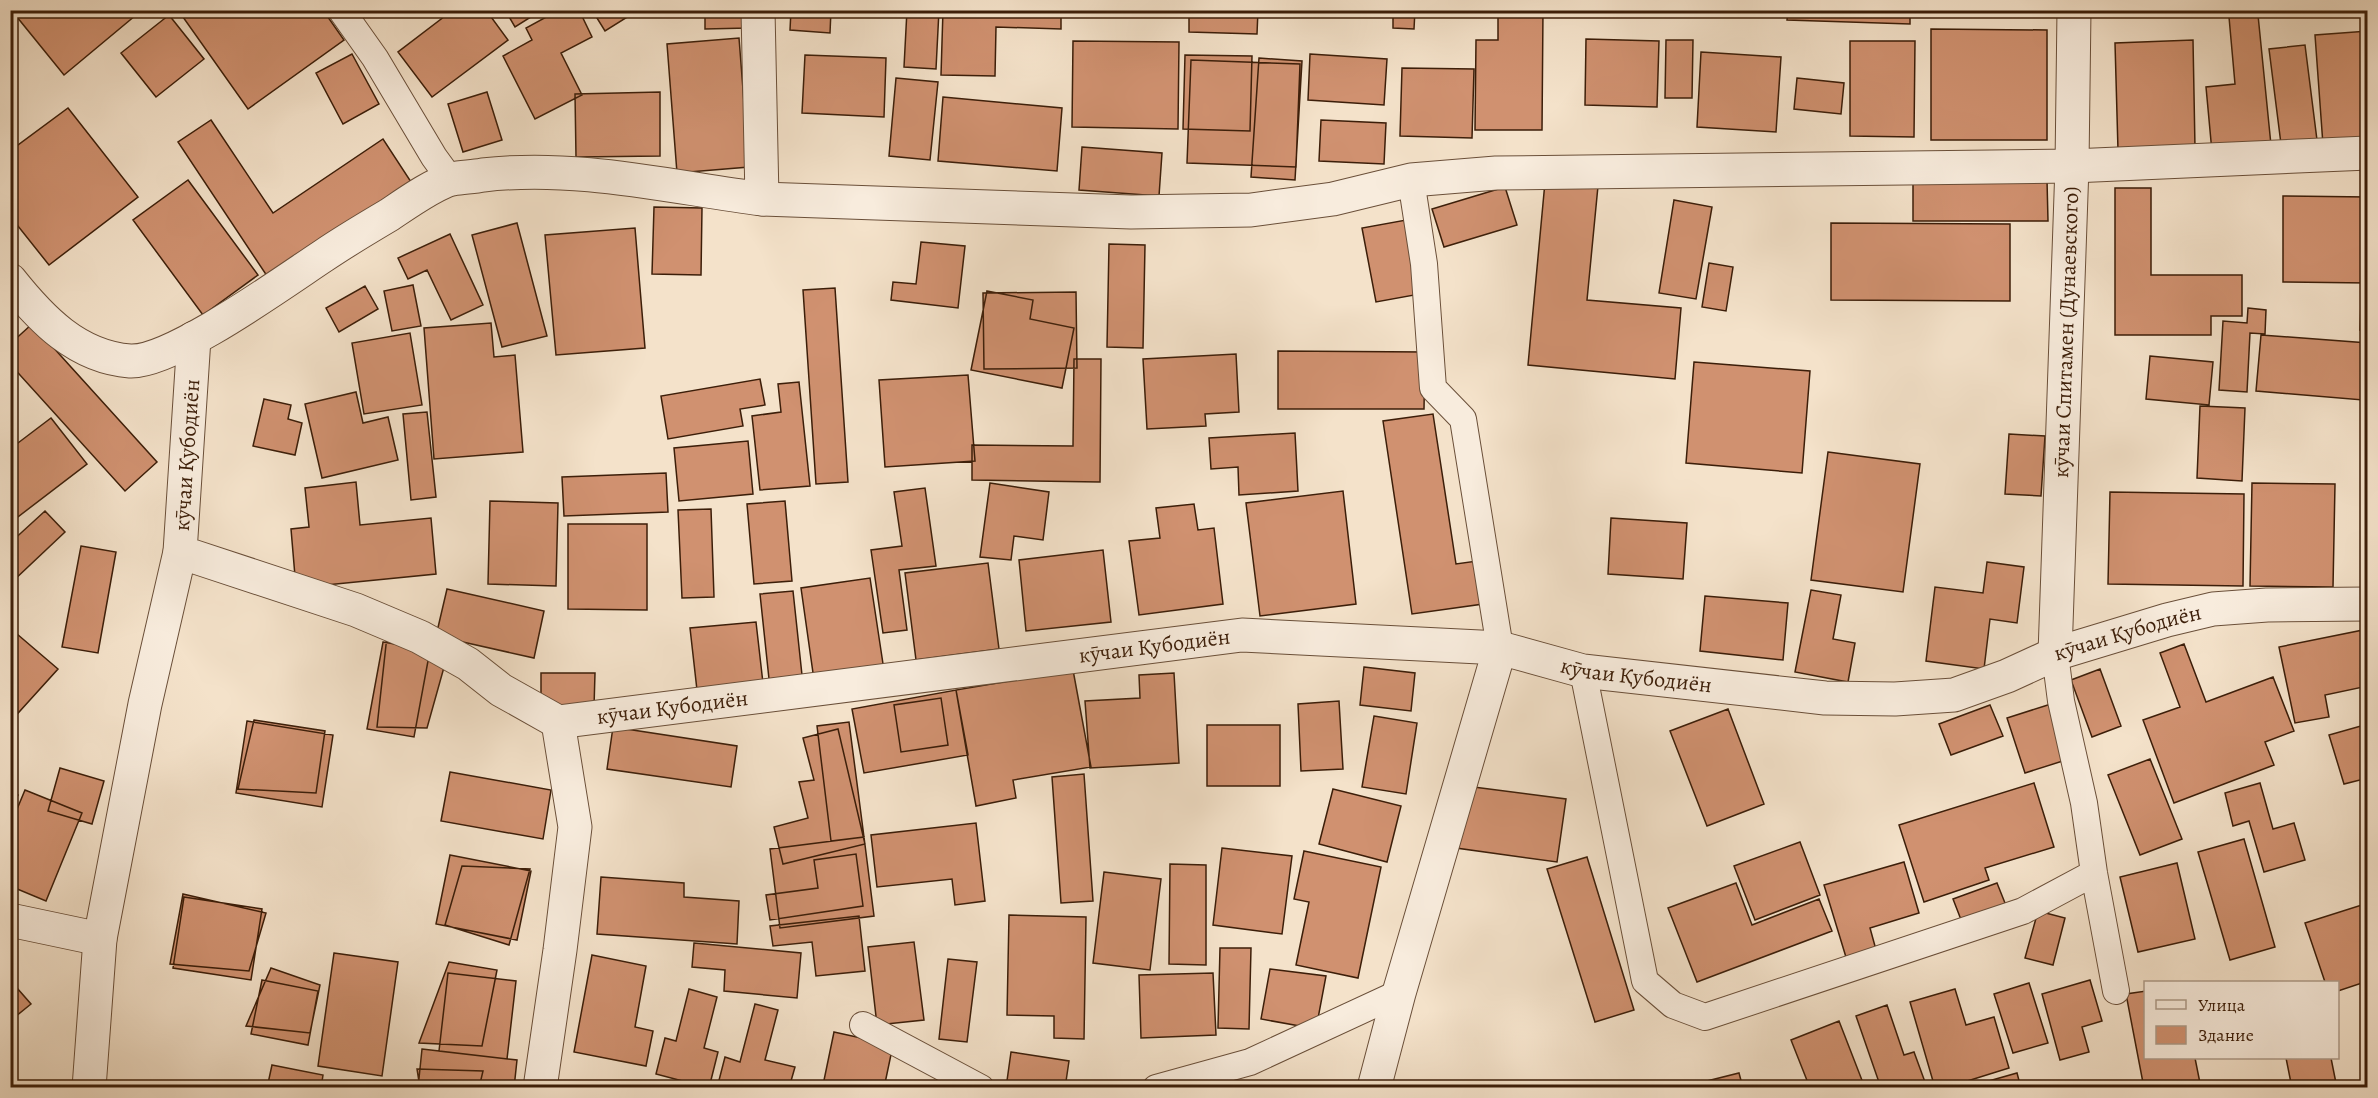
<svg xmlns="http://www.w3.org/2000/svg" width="2378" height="1098" viewBox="0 0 2378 1098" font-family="Alegreya,serif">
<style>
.building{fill:#d09170;stroke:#3c1e09;stroke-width:1.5}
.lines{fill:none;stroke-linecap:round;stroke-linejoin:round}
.lane-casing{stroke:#6a4f39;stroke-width:28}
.street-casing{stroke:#6a4f39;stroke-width:35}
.lane{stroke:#f8ecdd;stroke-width:26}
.street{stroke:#f8ecdd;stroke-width:33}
.labels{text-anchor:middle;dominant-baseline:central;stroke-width:4.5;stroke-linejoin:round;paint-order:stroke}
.street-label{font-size:22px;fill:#3c1e09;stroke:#f8ecdd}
</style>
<rect width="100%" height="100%" fill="#f4e2ca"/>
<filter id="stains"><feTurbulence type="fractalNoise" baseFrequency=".00333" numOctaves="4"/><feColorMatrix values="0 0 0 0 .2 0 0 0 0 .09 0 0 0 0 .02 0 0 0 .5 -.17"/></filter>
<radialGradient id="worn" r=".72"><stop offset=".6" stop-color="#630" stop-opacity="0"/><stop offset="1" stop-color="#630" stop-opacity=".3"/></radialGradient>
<path class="building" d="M 25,10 L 142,10 L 64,75 L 17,17 Z
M 178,10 L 323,10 L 344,40 L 248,109 Z
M 453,10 L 486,10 L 508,40 L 432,97 L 398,52 Z
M 505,10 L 542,10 L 515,27 Z
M 559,10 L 579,10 L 592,37 L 561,53 L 582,95 L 535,119 L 503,56 L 532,40 L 526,28 Z
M 592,10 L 626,10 L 629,16 L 605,31 Z
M 705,10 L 748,10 L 748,28 L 705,29 Z
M 791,10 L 831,10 L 830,33 L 790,30 Z
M 907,10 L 939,10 L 936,69 L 904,67 Z
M 943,10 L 1061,10 L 1061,29 L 996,27 L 995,76 L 941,75 Z
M 1189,10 L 1258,10 L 1257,34 L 1189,32 Z
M 1393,10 L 1415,10 L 1414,29 L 1393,28 Z
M 1498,10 L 1543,10 L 1542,130 L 1475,130 L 1476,40 L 1498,40 Z
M 1788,10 L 1910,10 L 1910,24 L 1787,20 Z
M 2038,10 L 2055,10 L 2054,16 L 2038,15 Z
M 169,15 L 204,59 L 156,97 L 121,53 Z
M 2258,15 L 2271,145 L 2212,152 L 2206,87 L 2235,84 L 2229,17 Z
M 1931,29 L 2047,30 L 2047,140 L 1931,140 Z
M 2368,31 L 2368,142 L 2323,145 L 2315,35 Z
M 739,38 L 749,167 L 677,173 L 667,44 Z
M 1586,39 L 1659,41 L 1657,107 L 1585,105 Z
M 1666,40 L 1693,40 L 1692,98 L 1665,98 Z
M 2193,40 L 2195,148 L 2118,150 L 2115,43 Z
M 1073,41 L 1179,42 L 1178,129 L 1072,127 Z
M 1850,41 L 1915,41 L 1914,137 L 1850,136 Z
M 2305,45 L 2318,148 L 2282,152 L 2269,49 Z
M 1701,52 L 1781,57 L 1776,132 L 1697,127 Z
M 352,54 L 379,104 L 343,124 L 316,73 Z
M 1310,54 L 1387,59 L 1384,105 L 1308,100 Z
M 805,55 L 886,58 L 884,117 L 802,113 Z
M 1185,55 L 1252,56 L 1250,131 L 1183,129 Z
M 1259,58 L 1302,61 L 1295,180 L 1251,177 Z
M 1191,60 L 1300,64 L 1296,167 L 1187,163 Z
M 1402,68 L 1474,69 L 1472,138 L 1400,136 Z
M 896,78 L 938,82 L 930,160 L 889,156 Z
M 1797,78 L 1844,83 L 1841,114 L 1794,109 Z
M 487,92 L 502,140 L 463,152 L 448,104 Z
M 660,92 L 660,156 L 576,157 L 575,94 Z
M 943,97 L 1062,108 L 1057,171 L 938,161 Z
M 68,108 L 138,197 L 49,265 L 10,216 L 10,151 Z
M 211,120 L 273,213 L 383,139 L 415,188 L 271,282 L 178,142 Z
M 1321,120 L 1386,123 L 1384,164 L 1319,161 Z
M 1082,147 L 1162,153 L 1159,196 L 1079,190 Z
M 188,180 L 258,275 L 203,315 L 133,220 Z
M 1913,180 L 2047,180 L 2048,221 L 1913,221 Z
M 1545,182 L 1598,186 L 1587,300 L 1681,308 L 1675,379 L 1528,365 Z
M 1505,187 L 1517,225 L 1444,247 L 1432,209 Z
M 2115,188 L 2151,188 L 2151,275 L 2242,275 L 2242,316 L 2211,316 L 2211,335 L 2115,335 Z
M 2283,196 L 2368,197 L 2368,283 L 2283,282 Z
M 1674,200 L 1712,207 L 1696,299 L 1659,293 Z
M 654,207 L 702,208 L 701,275 L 652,274 Z
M 1406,220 L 1420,294 L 1376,302 L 1362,228 Z
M 517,223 L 547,336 L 502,347 L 472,235 Z
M 1831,223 L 2010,224 L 2010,301 L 1831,300 Z
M 635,228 L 645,348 L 556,355 L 545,235 Z
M 450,234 L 483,305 L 451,320 L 427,270 L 408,279 L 398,258 Z
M 921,242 L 965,246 L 958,308 L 891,300 L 893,282 L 916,284 Z
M 1109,244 L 1145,245 L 1143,348 L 1107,347 Z
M 1709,263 L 1733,267 L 1726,311 L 1702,307 Z
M 413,285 L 421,326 L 392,331 L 384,291 Z
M 365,286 L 378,309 L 339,332 L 326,308 Z
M 835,288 L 848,482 L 816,484 L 803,290 Z
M 987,291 L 1033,300 L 1030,319 L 1074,328 L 1062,388 L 971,370 Z
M 1076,292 L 1077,368 L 984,369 L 983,293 Z
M 2361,302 L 2368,303 L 2368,331 L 2360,330 Z
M 2248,308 L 2266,310 L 2265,334 L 2250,333 L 2247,392 L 2219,390 L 2223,321 L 2247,323 Z
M 491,323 L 494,357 L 515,355 L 523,452 L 434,459 L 424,328 Z
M 32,324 L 157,462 L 125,491 L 10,364 L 10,344 Z
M 410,333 L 422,405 L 364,414 L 352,343 Z
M 2261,335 L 2368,343 L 2363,400 L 2256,391 Z
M 1278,351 L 1425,352 L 1424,409 L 1278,409 Z
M 1236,354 L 1239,412 L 1205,414 L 1206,426 L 1147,429 L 1143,359 Z
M 2150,356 L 2213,362 L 2209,405 L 2146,399 Z
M 1074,359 L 1101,359 L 1100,482 L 972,480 L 972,445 L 1073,446 Z
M 1694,362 L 1810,371 L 1802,473 L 1686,463 Z
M 968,375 L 975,461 L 885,467 L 879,380 Z
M 760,379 L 765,405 L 740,409 L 743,426 L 668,439 L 661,396 Z
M 799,382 L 810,486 L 760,490 L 752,416 L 781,412 L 778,384 Z
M 356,392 L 363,423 L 388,417 L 398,460 L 322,478 L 305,404 Z
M 264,399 L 291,405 L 288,419 L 302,423 L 295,455 L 253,446 Z
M 2200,406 L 2245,408 L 2242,481 L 2197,478 Z
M 427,412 L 436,497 L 411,500 L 403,414 Z
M 1433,414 L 1456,564 L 1477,561 L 1483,604 L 1412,614 L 1383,421 Z
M 51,418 L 87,464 L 10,523 L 10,449 Z
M 1295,433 L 1298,491 L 1239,495 L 1238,467 L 1211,469 L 1209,438 Z
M 2009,434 L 2045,436 L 2041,496 L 2005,494 Z
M 748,441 L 753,494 L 679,501 L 674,448 Z
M 1828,452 L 1920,464 L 1903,592 L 1811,580 Z
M 666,473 L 668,512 L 564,516 L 562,477 Z
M 356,482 L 360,525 L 431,518 L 436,574 L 296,588 L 291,529 L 309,527 L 305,488 Z
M 990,483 L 1049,492 L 1043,540 L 1014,536 L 1011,560 L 980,557 Z
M 2252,483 L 2335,484 L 2333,587 L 2250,586 Z
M 925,488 L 936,566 L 899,570 L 907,630 L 883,633 L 871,550 L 902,546 L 894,492 Z
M 1343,491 L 1356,604 L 1260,616 L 1246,503 Z
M 2110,492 L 2244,494 L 2243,586 L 2108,584 Z
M 490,501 L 558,503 L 556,586 L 488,584 Z
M 785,501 L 792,581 L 754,584 L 747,504 Z
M 1194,504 L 1198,530 L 1214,528 L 1223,604 L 1139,615 L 1129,541 L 1160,538 L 1156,508 Z
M 711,509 L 714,597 L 682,598 L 678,510 Z
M 45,511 L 65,532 L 13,581 L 10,579 L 10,543 Z
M 1611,518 L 1687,523 L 1683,579 L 1608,574 Z
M 568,524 L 647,524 L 647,610 L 568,609 Z
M 81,546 L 116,552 L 98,653 L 62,647 Z
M 1103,550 L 1111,622 L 1026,631 L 1019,560 Z
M 1987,562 L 2024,567 L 2017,623 L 1990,619 L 1984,669 L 1926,661 L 1935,587 L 1983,593 Z
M 988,563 L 999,649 L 916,660 L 905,573 Z
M 870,578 L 885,677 L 815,687 L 801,588 Z
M 447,589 L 544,611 L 534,658 L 436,636 Z
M 1811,590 L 1841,595 L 1833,639 L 1855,643 L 1848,682 L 1795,672 Z
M 793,591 L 802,675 L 769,679 L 760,594 Z
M 1705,596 L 1788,603 L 1783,660 L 1700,651 Z
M 756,622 L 764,692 L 698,699 L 690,628 Z
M 10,628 L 58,669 L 10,722 Z
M 2368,629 L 2368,686 L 2325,695 L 2329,717 L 2295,723 L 2279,647 Z
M 387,636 L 448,653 L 427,728 L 377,727 Z
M 383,642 L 430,650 L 414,737 L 367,729 Z
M 2184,644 L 2206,702 L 2273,677 L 2294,731 L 2265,742 L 2274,765 L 2174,803 L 2143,720 L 2180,707 L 2160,653 Z
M 1364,667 L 1415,673 L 1411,711 L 1360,705 Z
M 2100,669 L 2121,726 L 2092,737 L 2071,680 Z
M 1073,670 L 1091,767 L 1013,780 L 1016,798 L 976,806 L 956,690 Z
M 541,673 L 595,673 L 594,707 L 541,707 Z
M 1174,673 L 1179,763 L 1090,768 L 1085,701 L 1140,698 L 1139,675 Z
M 956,690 L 968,755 L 864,773 L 852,709 Z
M 941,698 L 948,745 L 901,752 L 894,705 Z
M 1339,701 L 1343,769 L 1301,771 L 1298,704 Z
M 2051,704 L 2069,759 L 2025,773 L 2007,718 Z
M 1990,705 L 2003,736 L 1951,755 L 1939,724 Z
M 1728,709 L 1764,804 L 1707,826 L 1670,731 Z
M 1374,716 L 1417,723 L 1406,794 L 1362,787 Z
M 254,720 L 325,731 L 316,793 L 238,789 Z
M 247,721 L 333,735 L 322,807 L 236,793 Z
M 849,722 L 864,837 L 831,841 L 817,726 Z
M 2368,724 L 2368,778 L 2344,784 L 2329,735 Z
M 1207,725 L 1280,725 L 1280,786 L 1207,786 Z
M 613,727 L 737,746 L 731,787 L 607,769 Z
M 838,729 L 865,844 L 783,864 L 774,827 L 808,818 L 799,782 L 814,780 L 803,738 Z
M 2150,759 L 2182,839 L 2140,855 L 2108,775 Z
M 60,768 L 104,781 L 92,824 L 48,811 Z
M 450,772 L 551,790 L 543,839 L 441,821 Z
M 1084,774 L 1093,901 L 1061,903 L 1052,777 Z
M 2034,783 L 2054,847 L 1985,868 L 1989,880 L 1924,902 L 1899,825 Z
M 2260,783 L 2273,829 L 2294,823 L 2305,860 L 2264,872 L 2249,821 L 2233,826 L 2225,793 Z
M 1458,785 L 1566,799 L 1557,862 L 1449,847 Z
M 1333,789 L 1401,806 L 1387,862 L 1319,844 Z
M 25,790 L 82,813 L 46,901 L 10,886 L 10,826 Z
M 10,791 L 18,795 L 10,809 Z
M 976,823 L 985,901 L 955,905 L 952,879 L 877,887 L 871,835 Z
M 864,837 L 874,916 L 780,928 L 770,849 Z
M 2244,839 L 2275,947 L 2230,960 L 2198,852 Z
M 1800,842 L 1820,895 L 1755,920 L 1734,866 Z
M 1222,848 L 1292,856 L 1282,934 L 1213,925 Z
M 1304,851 L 1381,867 L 1358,978 L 1296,965 L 1309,902 L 1294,899 Z
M 856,854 L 863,906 L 770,920 L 766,895 L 818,888 L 814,860 Z
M 450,855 L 531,871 L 517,940 L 436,924 Z
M 1587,857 L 1634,1010 L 1595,1022 L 1547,869 Z
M 1904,862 L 1919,913 L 1870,928 L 1878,957 L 1849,967 L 1824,885 Z
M 2177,863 L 2195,939 L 2138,952 L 2120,877 Z
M 1170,864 L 1206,865 L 1206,965 L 1169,964 Z
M 462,866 L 530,869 L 509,945 L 445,925 Z
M 1104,872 L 1161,879 L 1150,970 L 1093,963 Z
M 601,877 L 684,883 L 684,897 L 739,901 L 737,944 L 597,934 Z
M 1736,883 L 1752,925 L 1819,899 L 1832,931 L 1697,982 L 1668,908 Z
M 1997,883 L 2009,913 L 1965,930 L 1953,899 Z
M 183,894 L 266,913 L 249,971 L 170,964 Z
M 184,897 L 262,909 L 251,980 L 173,968 Z
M 2368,903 L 2368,981 L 2338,991 L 2338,982 L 2325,982 L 2305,923 Z
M 2038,911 L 2065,918 L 2053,965 L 2025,958 Z
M 1009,915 L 1086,917 L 1084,1039 L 1054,1038 L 1054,1016 L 1007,1015 Z
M 859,916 L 865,971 L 816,976 L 812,942 L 773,946 L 770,926 Z
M 914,942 L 924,1020 L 877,1025 L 868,947 Z
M 694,943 L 801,953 L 797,998 L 724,991 L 725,970 L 692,967 Z
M 1220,948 L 1251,948 L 1249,1029 L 1218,1028 Z
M 334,953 L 398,962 L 382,1076 L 318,1066 Z
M 592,955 L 646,966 L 635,1027 L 653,1031 L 646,1066 L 574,1052 Z
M 948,959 L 977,962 L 967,1042 L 939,1039 Z
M 449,962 L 497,970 L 482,1046 L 419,1043 Z
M 271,968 L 320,985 L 310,1033 L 246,1026 Z
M 1270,969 L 1326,976 L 1316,1029 L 1261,1019 Z
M 448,973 L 516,981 L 507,1059 L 439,1051 Z
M 1213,973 L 1216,1035 L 1141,1038 L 1139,975 Z
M 10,980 L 31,1004 L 10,1021 Z
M 262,980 L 318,991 L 308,1045 L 251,1034 Z
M 2090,980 L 2102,1021 L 2082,1027 L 2089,1052 L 2060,1060 L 2042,994 Z
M 2029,983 L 2048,1043 L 2013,1053 L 1994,994 Z
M 689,989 L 717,997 L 704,1048 L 718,1052 L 709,1088 L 656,1074 L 665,1038 L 676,1041 Z
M 1955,989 L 1966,1025 L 1994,1017 L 2009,1068 L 1945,1088 L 1935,1088 L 1910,1002 Z
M 2146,991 L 2146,1058 L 2195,1058 L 2201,1088 L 2144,1088 L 2126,994 Z
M 755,1004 L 778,1010 L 765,1060 L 795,1067 L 789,1088 L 717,1088 L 725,1057 L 740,1062 Z
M 1887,1005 L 1904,1055 L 1914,1052 L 1925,1082 L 1908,1088 L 1881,1088 L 1856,1016 Z
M 1839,1021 L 1865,1088 L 1810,1088 L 1791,1040 Z
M 834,1032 L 893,1045 L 884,1088 L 834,1088 L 823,1085 Z
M 422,1049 L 517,1060 L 514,1088 L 418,1088 Z
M 1011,1052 L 1069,1061 L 1065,1088 L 1006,1088 Z
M 2286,1058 L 2331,1058 L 2337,1088 L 2292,1088 Z
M 272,1065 L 323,1075 L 321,1088 L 267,1088 Z
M 417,1069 L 483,1071 L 479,1088 L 420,1088 Z
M 1739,1073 L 1743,1088 L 1679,1088 Z
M 2017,1073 L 2021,1088 L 1964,1088 Z"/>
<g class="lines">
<g class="lane-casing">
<path id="lane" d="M 341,10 L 375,58 L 434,157 L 450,179
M 1411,180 L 1424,264 L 1433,388 L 1463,419 L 1500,648
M 2055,654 L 2061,701 L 2084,803 L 2094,873 L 2116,991
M 1583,671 L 1645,981 L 1673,1005 L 1705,1017 L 2023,911 L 2094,873
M 863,1025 L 981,1088
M 1156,1088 L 1250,1062 L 1399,993"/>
</g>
<g class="street-casing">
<g id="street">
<path d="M 762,199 L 1131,212 L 1251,210 L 1333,199 L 1411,180 L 1496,173 L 2072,166 L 2368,153"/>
<path d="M 10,280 C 41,319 77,357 130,361 C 172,363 285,281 323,256 C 345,241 367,228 389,215 C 404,205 435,183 452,179 C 462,177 473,177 483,175 C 576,164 670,187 762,199 L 758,10"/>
<path id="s1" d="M 194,338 L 180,552 L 356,610 L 420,637 L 468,664 L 501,690 L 558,722 L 1242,635 L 1500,648 L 1583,671 L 1825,698 L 1895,699 L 1954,695 L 2007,676 L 2055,654 L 2167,620 L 2213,609 L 2267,605 L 2368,604"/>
<path id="s2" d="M 2055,654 L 2072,166 L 2074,10"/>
<path d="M 10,920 L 100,939"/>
<path d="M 89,1088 L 100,939 L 145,704 L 180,552"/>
<path d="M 540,1088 L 560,950 L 575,827 L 558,722"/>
<path d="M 1374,1088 L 1399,993 L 1500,648"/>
</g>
</g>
<use href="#lane" class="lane"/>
<use href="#street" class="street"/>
</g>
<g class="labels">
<g class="street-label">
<text stroke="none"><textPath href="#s2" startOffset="322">кӯчаи Спитамен (Дунаевского)</textPath></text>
<text transform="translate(187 455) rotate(-86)">кӯчаи Қубодиён</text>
<text stroke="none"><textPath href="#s1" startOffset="2223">кӯчаи Қубодиён</textPath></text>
<text stroke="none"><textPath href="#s1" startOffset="1233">кӯчаи Қубодиён</textPath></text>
<text stroke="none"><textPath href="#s1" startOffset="1719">кӯчаи Қубодиён</textPath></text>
<text stroke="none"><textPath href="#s1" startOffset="747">кӯчаи Қубодиён</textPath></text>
</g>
</g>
<rect width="2378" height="1098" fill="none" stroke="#f4e2ca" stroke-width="36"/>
<rect x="12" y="12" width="2354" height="1074" fill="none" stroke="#3c1e09" stroke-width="3"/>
<rect x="18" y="18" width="2342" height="1062" fill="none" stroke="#3c1e09" stroke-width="1.5"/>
<rect x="2144" y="981" width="195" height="78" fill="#f8ecdd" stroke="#ad9a88" stroke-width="1.5"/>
<rect x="2156" y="1000" width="30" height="9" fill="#f8ecdd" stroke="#ad9a88" stroke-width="1.5"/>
<text x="2198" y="1011" font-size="18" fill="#3c1e09">Улица</text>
<rect x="2156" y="1026" width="30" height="18" fill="#d09170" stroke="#ad9a88" stroke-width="1.5"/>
<text x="2198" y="1041" font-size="18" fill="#3c1e09">Здание</text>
<rect width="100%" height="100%" filter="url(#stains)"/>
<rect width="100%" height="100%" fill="url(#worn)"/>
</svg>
